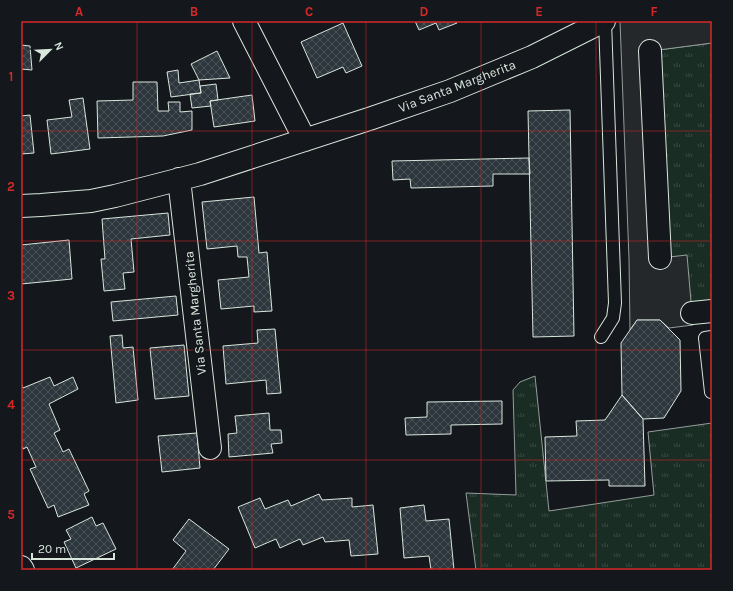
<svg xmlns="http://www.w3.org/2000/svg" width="733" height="591" viewBox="0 0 733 591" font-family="Karla,sans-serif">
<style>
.park{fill:url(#park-tufts);stroke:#939e99}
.parking{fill:#24282b;stroke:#939e99}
.building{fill:url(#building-cross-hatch);stroke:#d8e6dc}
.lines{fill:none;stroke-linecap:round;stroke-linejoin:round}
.lane-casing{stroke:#d8e6dc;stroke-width:14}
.street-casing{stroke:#d8e6dc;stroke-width:24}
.lane{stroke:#14181c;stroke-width:12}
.street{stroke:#14181c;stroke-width:22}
.grid{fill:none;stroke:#d62828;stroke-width:1;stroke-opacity:0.55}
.labels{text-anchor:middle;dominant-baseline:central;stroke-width:3;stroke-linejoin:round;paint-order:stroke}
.street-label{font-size:13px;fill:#d8e6dc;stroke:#14181c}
.neatline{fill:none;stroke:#d62828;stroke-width:1.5}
.grid-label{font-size:13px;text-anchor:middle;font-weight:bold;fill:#d62828}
</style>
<defs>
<pattern id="park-tufts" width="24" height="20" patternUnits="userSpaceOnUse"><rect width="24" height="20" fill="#1a2d24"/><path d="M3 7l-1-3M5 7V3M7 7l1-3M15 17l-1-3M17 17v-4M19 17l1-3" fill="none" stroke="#3b4b43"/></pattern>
<pattern id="building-cross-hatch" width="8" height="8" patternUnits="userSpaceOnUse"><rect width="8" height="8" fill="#2c363c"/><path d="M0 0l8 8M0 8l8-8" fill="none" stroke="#4a5358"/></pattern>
</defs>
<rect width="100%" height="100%" fill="#14181c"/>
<path class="park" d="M 712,43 L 712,311 L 692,313 L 660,258 L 650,51 Z
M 535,376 L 549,511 L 654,495 L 648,432 L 712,423 L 712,570 L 476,570 L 466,493 L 516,495 L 513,390 L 520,382 Z"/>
<path class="parking" d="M 620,21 L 712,21 L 712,43 L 651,51 L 660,258 L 687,255 L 693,325 L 669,328 L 660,320 L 637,320 L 630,330 L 629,259 Z"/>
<path class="building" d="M 415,21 L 456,21 L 457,23 L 439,30 L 436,23 L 419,30 Z
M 343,23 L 362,66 L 346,73 L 343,67 L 317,78 L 301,42 Z
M 21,45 L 30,46 L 32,70 L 21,69 Z
M 217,51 L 230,78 L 199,80 L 191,64 Z
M 178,70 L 179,83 L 199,80 L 201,93 L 171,97 L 167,72 Z
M 133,82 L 157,82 L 158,111 L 169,111 L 168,102 L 180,102 L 180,112 L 192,111 L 192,130 L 163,136 L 98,138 L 97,101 L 133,100 Z
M 216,84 L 218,100 L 210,101 L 211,106 L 192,108 L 190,94 L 201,93 L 200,86 Z
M 252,95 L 255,121 L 214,127 L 210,101 Z
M 83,98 L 90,149 L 51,154 L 47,120 L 72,117 L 69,100 Z
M 570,110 L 574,336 L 533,337 L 528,111 Z
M 30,115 L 34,153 L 21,154 L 21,116 Z
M 529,158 L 530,174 L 493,174 L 493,186 L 411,188 L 410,179 L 393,180 L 392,161 Z
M 254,197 L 259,253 L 267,252 L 272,311 L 254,312 L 254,306 L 221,309 L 218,280 L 249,277 L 247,257 L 238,257 L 237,246 L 207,249 L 202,202 Z
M 168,213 L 170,235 L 131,239 L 134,272 L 123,273 L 125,289 L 104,291 L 101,259 L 105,259 L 102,219 Z
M 69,240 L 72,279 L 21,284 L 21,245 Z
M 176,296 L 178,315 L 113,321 L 111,302 Z
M 637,320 L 660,320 L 680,340 L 681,391 L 664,418 L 643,419 L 622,395 L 621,343 Z
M 275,329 L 281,393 L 267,394 L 266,380 L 226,384 L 223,346 L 258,343 L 257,330 Z
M 122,335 L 123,348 L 133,347 L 138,400 L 116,403 L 110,336 Z
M 184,345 L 189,396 L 155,399 L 150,348 Z
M 50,377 L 54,386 L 73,377 L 78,389 L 49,404 L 60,430 L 54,433 L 63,452 L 69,449 L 89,491 L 84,494 L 89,505 L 58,517 L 54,505 L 48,508 L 30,469 L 36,467 L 27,447 L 23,449 L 21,445 L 21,383 L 23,388 Z
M 622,395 L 643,419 L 645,486 L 609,486 L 609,480 L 546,481 L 545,437 L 577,436 L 576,421 L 605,420 Z
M 502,401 L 502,424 L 451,425 L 451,434 L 406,435 L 405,418 L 427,417 L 427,402 Z
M 269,413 L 270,430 L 281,430 L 282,443 L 271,444 L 273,453 L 229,457 L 228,434 L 237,433 L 235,416 Z
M 197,433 L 200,468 L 162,472 L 158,436 Z
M 319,494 L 322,500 L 352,498 L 352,507 L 373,505 L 378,554 L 351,556 L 349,540 L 325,542 L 323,537 L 303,545 L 300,539 L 280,548 L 276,539 L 255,548 L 238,507 L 260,498 L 265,509 L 288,500 L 291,506 Z
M 424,505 L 426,521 L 449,519 L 454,570 L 431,570 L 429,556 L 404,558 L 400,508 Z
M 92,517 L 96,526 L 103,523 L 116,549 L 76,568 L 64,542 L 71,539 L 66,530 Z
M 189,519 L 229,549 L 213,570 L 172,570 L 186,551 L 173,540 Z"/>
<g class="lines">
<g class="lane-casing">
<path id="lane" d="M 601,337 L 613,318 L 615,303 L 605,21
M 712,337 L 705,338 L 711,392 L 712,392"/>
</g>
<g class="street-casing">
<path id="street" d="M 244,21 L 305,140
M 650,51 L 660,258
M 179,179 L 210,448
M 21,206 L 41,205 L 91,201 L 115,196 L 200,174 L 372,118 L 450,91 L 532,57 L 604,21
M 692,313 L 712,311
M 21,567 L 23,570"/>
</g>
<use href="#lane" class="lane"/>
<use href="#street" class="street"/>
</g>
<path class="grid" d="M 137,21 L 137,570M 252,21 L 252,570M 366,21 L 366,570M 481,21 L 481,570M 596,21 L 596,570M 21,131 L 712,131M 21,241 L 712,241M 21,350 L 712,350M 21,460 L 712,460"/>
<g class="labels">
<g class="street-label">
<text transform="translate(457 86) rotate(-21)">Via Santa Margherita</text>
<text transform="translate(195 313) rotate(-96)">Via Santa Margherita</text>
</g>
</g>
<rect width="733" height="591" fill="none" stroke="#14181c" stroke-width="44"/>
<g transform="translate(50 50) rotate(66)" stroke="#14181c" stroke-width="3" paint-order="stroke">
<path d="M0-3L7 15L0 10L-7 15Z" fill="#d8e6dc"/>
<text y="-6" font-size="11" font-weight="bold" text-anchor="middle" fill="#d8e6dc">N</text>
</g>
<path d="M32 553v6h82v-6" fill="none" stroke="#d8e6dc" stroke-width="2"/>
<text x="38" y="553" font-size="12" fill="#d8e6dc" stroke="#14181c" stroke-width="3" paint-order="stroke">20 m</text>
<rect x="22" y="22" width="689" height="547" class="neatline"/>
<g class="grid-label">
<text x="79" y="16">A</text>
<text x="194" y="16">B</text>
<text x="309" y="16">C</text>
<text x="424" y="16">D</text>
<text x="539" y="16">E</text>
<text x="654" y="16">F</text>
<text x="11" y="81">1</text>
<text x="11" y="191">2</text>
<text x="11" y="300">3</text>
<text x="11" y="409">4</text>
<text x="11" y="519">5</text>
</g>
</svg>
